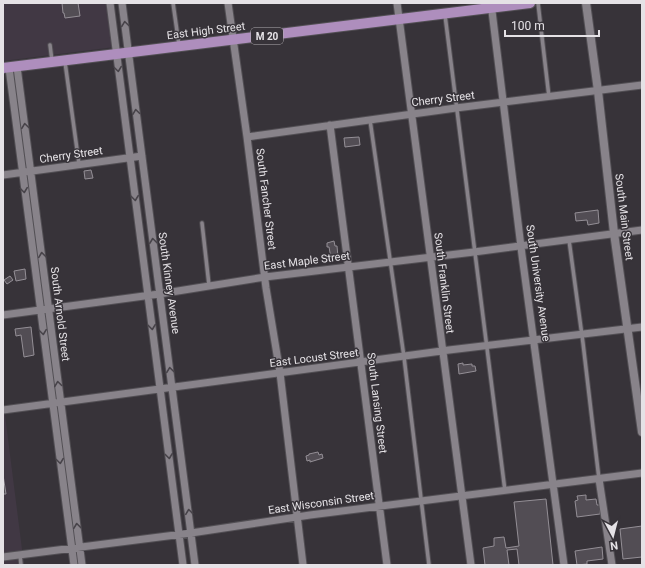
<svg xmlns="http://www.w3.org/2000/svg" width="645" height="568" viewBox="0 0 645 568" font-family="Roboto,sans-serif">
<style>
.built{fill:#413844}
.building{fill:#524d54;stroke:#948f96}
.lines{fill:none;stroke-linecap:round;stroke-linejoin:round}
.service-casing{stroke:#524f54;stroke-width:5.5}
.minor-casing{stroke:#524f54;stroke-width:9}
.tertiary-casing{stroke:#524f54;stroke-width:10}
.primary-casing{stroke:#524f54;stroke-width:12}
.service{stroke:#88838a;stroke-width:3.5}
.minor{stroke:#88838a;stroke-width:7}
.tertiary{stroke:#88838a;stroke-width:8}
.primary{stroke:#ae8ebd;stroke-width:10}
.oneway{stroke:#474349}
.labels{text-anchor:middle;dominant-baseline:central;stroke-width:3;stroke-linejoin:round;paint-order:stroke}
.shield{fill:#373339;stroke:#b1aeb2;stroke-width:1}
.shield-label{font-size:10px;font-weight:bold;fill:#e5e2e6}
.street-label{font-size:11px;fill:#e5e2e6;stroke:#373339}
</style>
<rect width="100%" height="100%" fill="#373339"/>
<path class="built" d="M 3,3 L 110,3 L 115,47 L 3,61 Z
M 3,399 L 24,565 L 3,565 Z"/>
<path class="building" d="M 62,3 L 78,3 L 80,16 L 65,18 L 64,13 L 63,13 Z
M 359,137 L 360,145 L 345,147 L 344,138 Z
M 91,170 L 93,178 L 85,179 L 84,171 Z
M 598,210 L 599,223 L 588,225 L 587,220 L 576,221 L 575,213 Z
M 334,241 L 335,246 L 337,246 L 338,257 L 331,258 L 329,247 L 327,247 L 327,243 Z
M 25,269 L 26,279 L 16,281 L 14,271 Z
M 10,276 L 13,280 L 7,284 L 4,280 Z
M 31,327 L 34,355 L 24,357 L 21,335 L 16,336 L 15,329 Z
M 463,363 L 463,365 L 472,364 L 472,366 L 475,366 L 476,371 L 459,374 L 458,364 Z
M 318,452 L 319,455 L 322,454 L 323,458 L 310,462 L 310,460 L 307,461 L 306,456 L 309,455 L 309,454 Z
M 3,475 L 6,494 L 3,494 Z
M 586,495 L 586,500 L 596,499 L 597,505 L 600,505 L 600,514 L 577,517 L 575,501 L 578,500 L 577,496 Z
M 546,499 L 553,565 L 519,565 L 517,549 L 507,550 L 509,565 L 485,565 L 483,548 L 494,546 L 494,538 L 504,537 L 506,548 L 519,546 L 514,502 Z
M 642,526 L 642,557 L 623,559 L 620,529 Z
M 602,547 L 603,559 L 587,561 L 587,564 L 577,565 L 575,551 Z"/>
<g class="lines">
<g class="service-casing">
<path id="service" d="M 173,3 L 179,45
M 538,3 L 549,97
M 445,15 L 505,491
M 50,45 L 52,61
M 65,62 L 79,164
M 370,120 L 404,357 L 429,565
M 202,223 L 209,285
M 569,240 L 583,343 L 599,479
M 20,555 L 21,565"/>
</g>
<g class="minor-casing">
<path id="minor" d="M 110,3 L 183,565
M 122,3 L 195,565
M 228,3 L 247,137 L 266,288 L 280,373 L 303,565
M 397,3 L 471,565
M 491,3 L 522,255 L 564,565
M 17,67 L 82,565
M 9,68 L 74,565
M 330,125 L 387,565
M 247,137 L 456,108 L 642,85
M 3,175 L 142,156
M 3,315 L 159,294 L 265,277 L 474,252 L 642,230
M 3,410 L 449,350 L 642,327
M 599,479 L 612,565
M 3,557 L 191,533 L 310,515 L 642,473"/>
</g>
<g class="tertiary-casing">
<path id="tertiary" d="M 586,3 L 598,91 L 614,233 L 642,432"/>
</g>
<g class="primary-casing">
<path id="primary" d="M 3,68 L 530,3"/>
</g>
<use href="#service" class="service"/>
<use href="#minor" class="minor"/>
<use href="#tertiary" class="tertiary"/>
<use href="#primary" class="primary"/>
</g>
<defs><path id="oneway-chevron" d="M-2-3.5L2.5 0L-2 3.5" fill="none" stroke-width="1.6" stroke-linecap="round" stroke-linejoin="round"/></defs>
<g class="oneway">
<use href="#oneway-chevron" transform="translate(125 24) rotate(-98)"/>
<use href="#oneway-chevron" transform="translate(118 69) rotate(82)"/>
<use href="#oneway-chevron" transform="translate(136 112) rotate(-98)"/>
<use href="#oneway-chevron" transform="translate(25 126) rotate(-98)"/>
<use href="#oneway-chevron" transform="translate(24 190) rotate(83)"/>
<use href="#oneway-chevron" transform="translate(135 198) rotate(83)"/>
<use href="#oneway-chevron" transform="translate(153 241) rotate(-97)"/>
<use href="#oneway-chevron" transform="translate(42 255) rotate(-97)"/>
<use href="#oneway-chevron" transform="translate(152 327) rotate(83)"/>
<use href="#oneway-chevron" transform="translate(43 332) rotate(83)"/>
<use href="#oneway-chevron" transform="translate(170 370) rotate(-98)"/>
<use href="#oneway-chevron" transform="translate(58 384) rotate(-98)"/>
<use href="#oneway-chevron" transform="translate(169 456) rotate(83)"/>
<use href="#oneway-chevron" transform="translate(60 461) rotate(82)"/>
<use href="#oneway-chevron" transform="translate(189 512) rotate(-97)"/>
<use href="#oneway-chevron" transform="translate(77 526) rotate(-97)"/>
</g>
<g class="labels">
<rect class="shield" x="251" y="28" width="32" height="16" rx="3"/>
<g class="shield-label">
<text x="267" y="36">M 20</text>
</g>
<g class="street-label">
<text transform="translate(206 31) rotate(-7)">East High Street</text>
<text transform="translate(443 99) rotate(-7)">Cherry Street</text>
<text transform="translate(71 155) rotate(-8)">Cherry Street</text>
<text transform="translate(266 199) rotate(83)">South Fancher Street</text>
<text transform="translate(624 217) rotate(83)">South Main Street</text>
<text transform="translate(307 261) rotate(-7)">East Maple Street</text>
<text transform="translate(169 283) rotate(82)">South Kinney Avenue</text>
<text transform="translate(444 283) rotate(83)">South Franklin Street</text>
<text transform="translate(538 283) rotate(82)">South University Avenue</text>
<text transform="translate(60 314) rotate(83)">South Arnold Street</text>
<text transform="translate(314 358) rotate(-7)">East Locust Street</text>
<text transform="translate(377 403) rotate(83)">South Lansing Street</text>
<text transform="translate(321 503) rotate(-8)">East Wisconsin Street</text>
</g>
</g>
<rect width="645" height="568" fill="none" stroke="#e5e2e6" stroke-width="8"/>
<g transform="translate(613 536) rotate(173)" stroke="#373339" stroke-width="3" paint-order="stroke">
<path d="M0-3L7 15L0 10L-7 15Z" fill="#e5e2e6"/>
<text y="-6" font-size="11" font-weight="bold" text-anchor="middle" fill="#e5e2e6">N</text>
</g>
<path d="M505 30v6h94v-6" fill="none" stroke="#e5e2e6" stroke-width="2"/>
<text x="511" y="30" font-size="12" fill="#e5e2e6" stroke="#373339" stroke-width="3" paint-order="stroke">100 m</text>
</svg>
